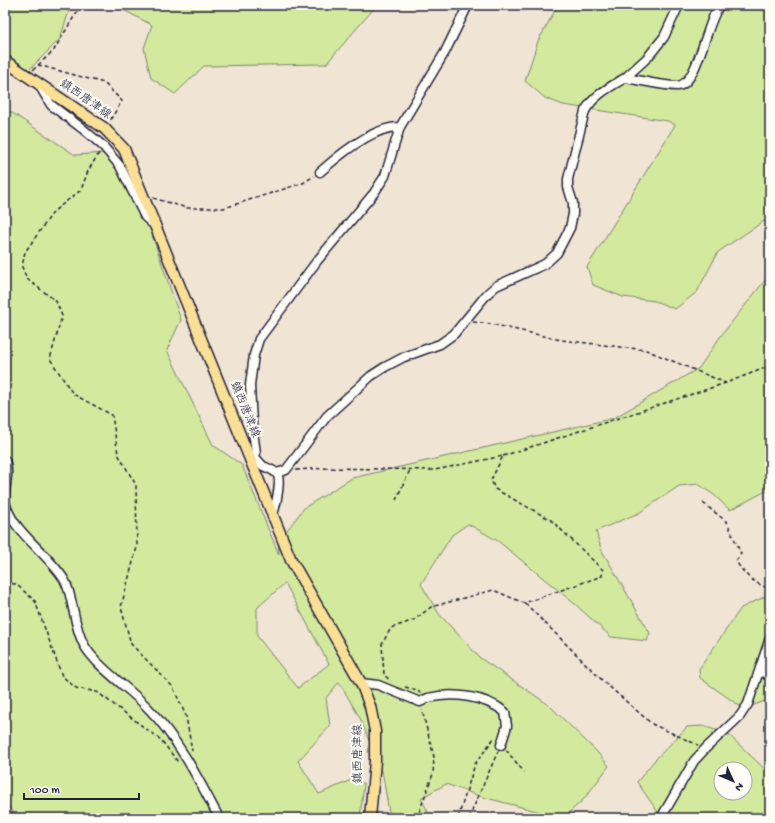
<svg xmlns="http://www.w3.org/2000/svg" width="775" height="823" viewBox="0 0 775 823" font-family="'Gochi Hand','Klee One',sans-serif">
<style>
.green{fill:#d2e99e;stroke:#7a866c;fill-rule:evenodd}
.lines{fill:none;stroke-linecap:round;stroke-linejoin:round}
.minor-casing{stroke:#22223b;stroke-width:11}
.major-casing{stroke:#22223b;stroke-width:13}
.path{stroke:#22223b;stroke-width:1.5;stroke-dasharray:4 3;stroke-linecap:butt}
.minor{stroke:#fdfcf7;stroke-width:8}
.major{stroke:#fadf96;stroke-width:10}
.labels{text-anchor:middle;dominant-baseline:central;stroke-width:4;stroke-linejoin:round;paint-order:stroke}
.street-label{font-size:12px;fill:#22223b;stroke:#fdfcf7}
</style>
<rect width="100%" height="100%" fill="#f0e4d4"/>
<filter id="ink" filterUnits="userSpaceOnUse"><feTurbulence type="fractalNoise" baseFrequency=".025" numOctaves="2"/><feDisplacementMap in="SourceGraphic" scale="8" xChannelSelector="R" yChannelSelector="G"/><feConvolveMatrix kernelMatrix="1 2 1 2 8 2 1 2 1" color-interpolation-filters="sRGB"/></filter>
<g filter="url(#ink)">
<path class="green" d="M 5,5 L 76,5 L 69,11 L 60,39 L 29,70 L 5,53 Z
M 114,5 L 377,5 L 326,64 L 204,66 L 175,94 L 151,78 L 144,48 L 152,25 Z
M 558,5 L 770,5 L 770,217 L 718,252 L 697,292 L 675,309 L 655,301 L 623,297 L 593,285 L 587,267 L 675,125 L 668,121 L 563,105 L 545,98 L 525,81 L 538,41 Z
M 5,108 L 75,155 L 106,153 L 144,211 L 181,320 L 167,350 L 213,445 L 242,465 L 279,555 L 278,542 L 304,508 L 352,478 L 614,418 L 699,368 L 720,337 L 770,274 L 770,489 L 730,510 L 714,495 L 698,484 L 679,486 L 639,513 L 596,531 L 601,549 L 650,633 L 647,641 L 611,637 L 576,605 L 498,541 L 468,524 L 452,535 L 421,584 L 439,614 L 480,658 L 549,705 L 597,752 L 609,766 L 584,799 L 563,818 L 479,796 L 446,784 L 421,798 L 431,818 L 390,818 L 383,776 L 360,718 L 339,682 L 326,698 L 330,726 L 298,761 L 319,794 L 356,778 L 364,784 L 360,818 L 16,818 L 5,800 ZM 285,583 L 329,664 L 298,688 L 257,636 L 257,608 Z
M 770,594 L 770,699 L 744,709 L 700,678 L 699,669 L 741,608 Z
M 703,726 L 728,734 L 770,774 L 770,818 L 662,818 L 637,782 L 654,761 L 687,727 ZM 721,769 L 745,769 L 745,793 L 721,793 Z"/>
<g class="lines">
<g class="minor-casing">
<path id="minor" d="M 625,78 L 648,57 L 664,37 L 679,5
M 39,85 L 51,105 L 83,129 L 103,146 L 120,166 L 145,217 L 155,226
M 320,172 C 339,155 374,126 400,127
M 254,456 L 256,453 L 252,424 L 250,385 L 254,355 L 259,339 L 317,261 L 374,193 L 385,176 L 400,127 L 445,52 L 468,5
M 250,458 L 254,456 C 257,459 260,463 263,466 C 267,468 274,470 277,474 C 282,480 275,510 272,517
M 5,460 C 11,475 2,491 6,505 C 13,532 51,556 65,581 C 74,599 73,625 84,645 C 98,669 130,688 149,709 C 179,740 199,780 219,818
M 277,473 L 286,470 L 327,416 L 371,376 L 385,367 L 404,357 L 440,344 L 454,334 L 487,294 L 496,286 L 545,264 L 557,253 L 570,228 L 573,214 L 573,203 L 568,187 L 568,179 L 585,111 C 594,95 610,87 625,78 C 641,80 660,86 677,86 C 698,86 706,21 720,5
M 760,670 L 770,677
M 361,683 L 378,685 L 420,702 C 423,701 425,699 428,698 C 453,692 485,696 505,712 L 507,726 L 501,745
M 661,818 L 694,761 L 706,748 L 740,716 L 748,704 L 770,638"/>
</g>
<g class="major-casing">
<path id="major" d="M 5,61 L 104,128 L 124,149 L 291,560 L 361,683 L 370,706 L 375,731 L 375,761 L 370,818"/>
</g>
<path class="path" d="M 38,65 L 104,83 L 122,101 L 109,122
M 33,70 L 54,50 L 81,5
M 99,153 L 88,171 L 81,190 L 54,211 L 25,252 L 22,267 L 27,279 L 56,301 L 62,316 L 50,359 L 73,394 L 112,415 L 118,454 L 136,485 L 137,547 L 121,607 L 131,644 L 173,687 L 186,716 L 192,751
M 153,198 L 187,208 L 224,208 L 303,183 L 314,176
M 473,322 L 491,324 L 561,340 L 646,350 L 726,383
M 503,456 L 726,383 L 770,366
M 296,470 L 327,468 L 435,470 L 503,456 L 491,480 L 495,489 L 551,520 L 603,570 L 602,576 L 524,603 L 493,590 L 431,607 L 414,620 L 391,628 L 382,644 L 384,675 L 391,681
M 396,500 L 410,470
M 703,503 L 727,522 L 741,554 L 736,561 C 745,576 754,583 770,589
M 5,583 L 16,584 L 35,601 L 62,676 L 76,688 L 97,692 L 161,740 L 178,762
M 525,603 L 604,682 L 652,724 L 698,745
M 405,687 L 417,690 L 420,693
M 506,750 L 524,772
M 12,818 L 20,816 L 25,818
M 417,818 L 433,774 L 434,757 L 422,710
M 458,818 L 475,764 L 494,738
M 469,818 L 498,751"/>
<use href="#minor" class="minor"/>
<use href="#major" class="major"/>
</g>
</g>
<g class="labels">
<g class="street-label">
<text transform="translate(85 100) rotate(35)">鎮西唐津線</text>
<text transform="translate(244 410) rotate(68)">鎮西唐津線</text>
<text transform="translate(359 754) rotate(-90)">鎮西唐津線</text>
</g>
</g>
<rect width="775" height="823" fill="none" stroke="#fdfcf7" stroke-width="20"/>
<rect x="10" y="10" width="755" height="803" fill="none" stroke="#22223b" stroke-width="1.5" filter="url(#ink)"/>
<g transform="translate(733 781) rotate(134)"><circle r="19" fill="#fdfcf7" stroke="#a5a5ac"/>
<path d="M0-3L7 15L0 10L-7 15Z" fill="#22223b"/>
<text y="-6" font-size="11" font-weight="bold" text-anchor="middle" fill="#22223b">N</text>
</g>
<path d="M24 793v6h115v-6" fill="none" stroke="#22223b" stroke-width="2"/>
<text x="30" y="793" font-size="12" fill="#22223b" stroke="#fdfcf7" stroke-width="3" paint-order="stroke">100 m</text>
</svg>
